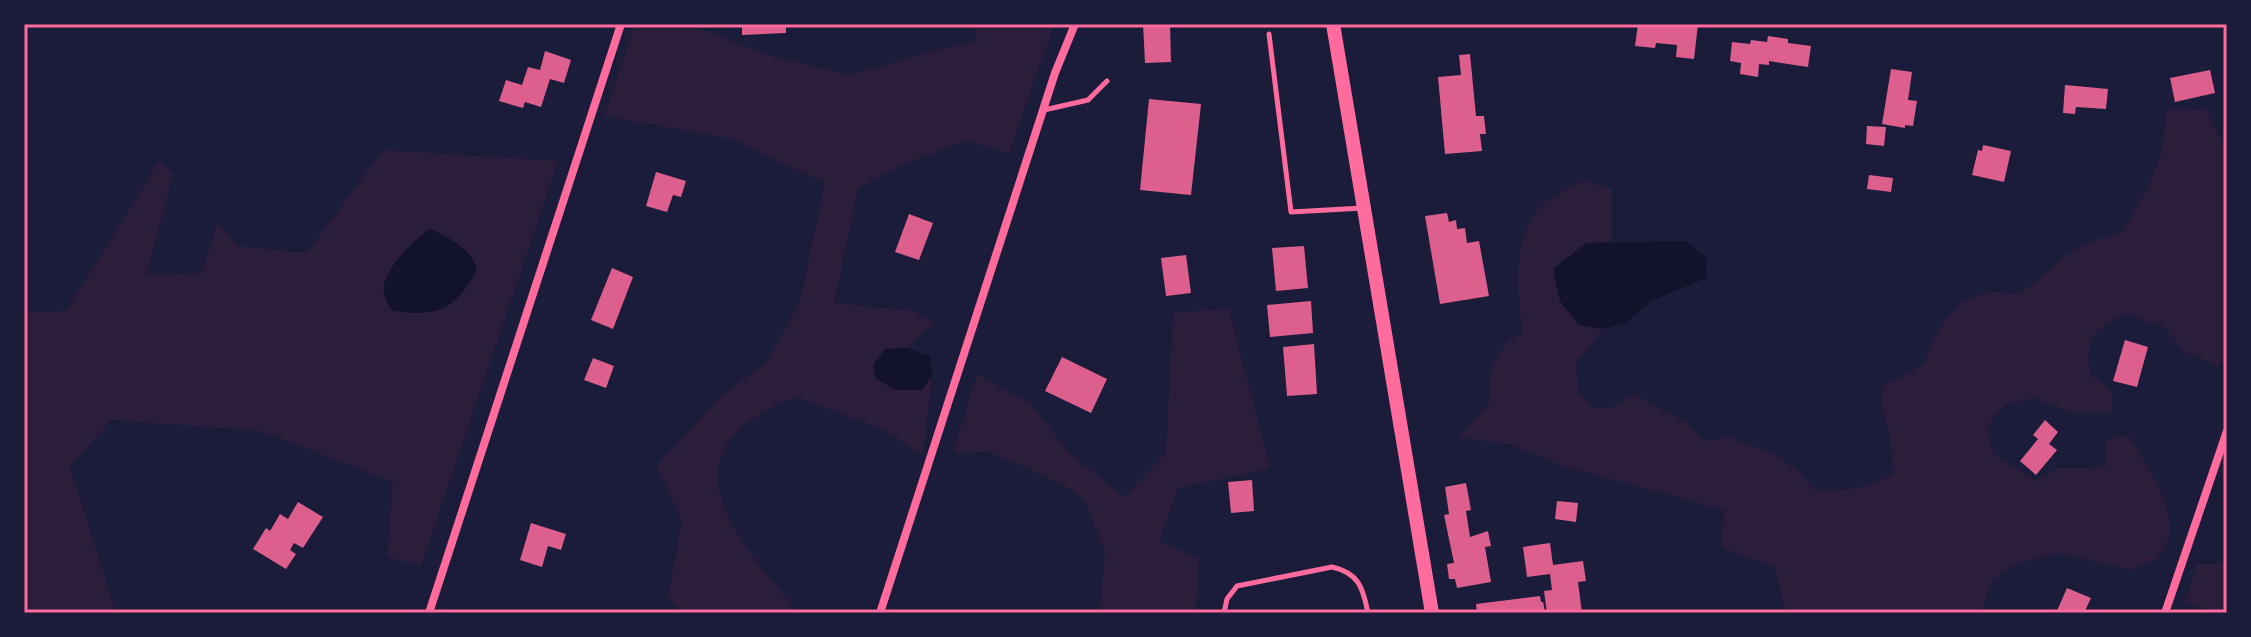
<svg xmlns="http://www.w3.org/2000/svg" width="2251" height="637" viewBox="0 0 2251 637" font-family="'Golos Text',sans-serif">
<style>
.green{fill:#2a1e3b}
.water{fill:#12122b}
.building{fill:#dd5f8e}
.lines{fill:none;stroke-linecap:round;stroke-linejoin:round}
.service{stroke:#ff6b9d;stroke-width:5}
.minor{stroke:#ff6b9d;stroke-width:8}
.primary{stroke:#ff6b9d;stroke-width:14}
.neatline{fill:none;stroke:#ff6b9d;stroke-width:3}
</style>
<rect width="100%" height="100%" fill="#1b1b3a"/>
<path class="green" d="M 635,24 L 695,24 L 698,28 L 774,57 L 851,75 L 936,50 L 977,42 L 975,24 L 1054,24 L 1009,153 L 965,141 L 901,165 L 858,189 L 834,303 L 913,311 L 934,322 L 907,348 L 885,349 L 922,390 L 932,376 L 923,455 L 882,429 L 796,397 C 655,451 734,536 799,613 L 683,613 L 668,598 L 682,520 L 657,466 L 722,395 L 766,363 L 800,302 L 825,183 L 733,139 L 604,116 Z
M 2167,109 L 2206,110 L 2223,145 L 2227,147 L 2227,348 L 2218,366 L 2185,352 L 2165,328 L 2126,314 C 2093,330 2085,336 2090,374 L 2112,391 L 2112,413 L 2073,413 L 2034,398 L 2007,404 L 1987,425 L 1992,453 L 2036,481 L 2057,468 L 2107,467 L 2106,440 L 2128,435 C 2143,458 2178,510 2168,538 C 2166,546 2160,553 2156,560 L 2129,570 L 2059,553 L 2017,564 L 1992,580 L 1983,606 L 1984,613 L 1786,613 L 1775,567 L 1722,548 L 1724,510 L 1563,466 L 1511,445 L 1458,437 L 1489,404 L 1491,369 L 1507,341 L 1522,334 C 1519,292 1510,242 1540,207 C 1550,196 1571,188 1583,181 L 1612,189 L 1612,243 L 1586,243 L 1560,301 L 1578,325 L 1603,329 L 1575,365 L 1579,392 L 1593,408 L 1611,408 L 1634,394 L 1686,422 L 1705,441 L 1729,437 L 1772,453 L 1797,470 L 1815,491 C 1844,491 1867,489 1893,474 L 1890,436 L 1882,406 L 1883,386 L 1924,364 C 1936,331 1953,297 1992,292 C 2000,291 2009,296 2016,293 C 2036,286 2050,268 2066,256 C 2083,243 2101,237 2122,233 L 2149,185 L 2161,155 Z
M 383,150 L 558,161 L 421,566 L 387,557 L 393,482 L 261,431 L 111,420 L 70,467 L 116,613 L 24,613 L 24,312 L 66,311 L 159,162 L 173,174 L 147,275 L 203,273 L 217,222 L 238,246 L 307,253 Z
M 1229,309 L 1270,469 L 1178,488 L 1159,541 L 1199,559 L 1196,613 L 1100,613 L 1105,552 L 1086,504 L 1072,490 L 1010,460 L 987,452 L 953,454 L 977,374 L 1031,404 L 1069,453 L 1124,497 L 1166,453 L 1173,312 Z
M 2227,563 L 2227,613 L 2210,611 L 2186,601 L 2197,564 Z"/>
<path class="water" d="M 431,229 C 451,239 471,248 477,270 C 455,310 438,317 393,311 C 390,306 385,300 384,294 C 379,273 414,239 431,229 Z
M 1687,241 L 1706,258 L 1706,278 L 1651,301 L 1627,322 L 1605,329 L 1579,325 L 1560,301 L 1553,269 L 1586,243 Z
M 907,348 L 930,356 L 932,376 L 922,390 L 896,390 L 876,379 L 873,365 L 885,349 Z"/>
<path class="building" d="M 742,24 L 786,24 L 786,33 L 742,35 Z
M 1143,24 L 1170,24 L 1171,62 L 1145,63 Z
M 1638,24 L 1698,24 L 1694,59 L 1676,57 L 1677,45 L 1656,43 L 1655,48 L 1635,46 Z
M 1768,36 L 1788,39 L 1788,43 L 1811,46 L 1808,67 L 1769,61 L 1769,65 L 1759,64 L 1758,77 L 1740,74 L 1741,63 L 1730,61 L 1732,42 L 1750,44 L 1751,40 L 1767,42 Z
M 545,51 L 571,60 L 564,83 L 550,79 L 541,107 L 525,102 L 523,108 L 499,101 L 506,80 L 522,85 L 528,67 L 540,70 Z
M 1470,54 L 1476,116 L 1484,116 L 1486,134 L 1480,134 L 1482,151 L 1445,154 L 1438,77 L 1461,75 L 1459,55 Z
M 1891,69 L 1912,72 L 1908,100 L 1917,101 L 1913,126 L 1905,125 L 1905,128 L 1882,124 Z
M 2210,70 L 2215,93 L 2175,102 L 2170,78 Z
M 2065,85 L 2108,89 L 2106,109 L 2076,107 L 2075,114 L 2063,113 Z
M 1149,99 L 1201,104 L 1191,195 L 1140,190 Z
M 1867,126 L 1886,127 L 1884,146 L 1866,144 Z
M 1983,145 L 2011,151 L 2004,182 L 1972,175 L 1978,150 L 1982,151 Z
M 656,172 L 686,181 L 681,197 L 673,195 L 667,212 L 646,206 Z
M 1869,175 L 1893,178 L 1891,192 L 1867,189 Z
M 1447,213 L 1449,222 L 1456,220 L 1457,229 L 1465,228 L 1467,243 L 1479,241 L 1489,296 L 1440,304 L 1425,216 Z
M 909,214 L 933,223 L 919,260 L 895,252 Z
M 1304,246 L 1308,288 L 1276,291 L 1272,248 Z
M 1186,255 L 1191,293 L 1166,296 L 1161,258 Z
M 612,268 L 633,277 L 613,329 L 591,320 Z
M 1311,301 L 1313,333 L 1270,337 L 1267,305 Z
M 2125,340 L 2148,347 L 2137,387 L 2113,381 Z
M 1314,344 L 1317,394 L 1287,396 L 1283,347 Z
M 1062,357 L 1107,379 L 1091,413 L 1045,391 Z
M 593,358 L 614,366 L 606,388 L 584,380 Z
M 2045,420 L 2058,432 L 2049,444 L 2057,450 L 2036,475 L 2020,461 L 2038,439 L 2033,435 Z
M 1252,480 L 1254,511 L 1231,513 L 1228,482 Z
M 1466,483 L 1471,510 L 1466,511 L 1470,537 L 1488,531 L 1491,546 L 1485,547 L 1491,582 L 1457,588 L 1455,579 L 1449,579 L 1447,564 L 1454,563 L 1444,515 L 1449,514 L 1445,487 Z
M 1557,501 L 1578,503 L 1576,522 L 1555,519 Z
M 298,502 L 323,517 L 303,548 L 294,543 L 290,550 L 296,554 L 286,569 L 253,549 L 266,528 L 270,531 L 280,514 L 288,519 Z
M 531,523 L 566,534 L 561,550 L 548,546 L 542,567 L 520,560 Z
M 1550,543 L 1553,565 L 1583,561 L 1586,581 L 1578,582 L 1582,613 L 1547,613 L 1544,591 L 1552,590 L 1550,574 L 1527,577 L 1523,547 Z
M 2067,588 L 2091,598 L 2084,613 L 2056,613 Z
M 1540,596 L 1541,602 L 1543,602 L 1545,611 L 1543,613 L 1477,613 L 1476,604 Z"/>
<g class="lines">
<path class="service" d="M 1269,34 L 1291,212 L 1363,208
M 1044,110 L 1088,100 L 1107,81
M 1224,613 L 1227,599 L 1237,586 L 1332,567 C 1359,573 1363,588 1368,613"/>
<path class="minor" d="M 429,613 L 621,24
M 880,613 L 1055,73 L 1075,24
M 2165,613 L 2227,431"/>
<path class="primary" d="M 1333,24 L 1432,613"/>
</g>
<rect width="2251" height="637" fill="none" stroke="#1b1b3a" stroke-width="52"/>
<rect x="26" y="26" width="2199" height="585" class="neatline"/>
</svg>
